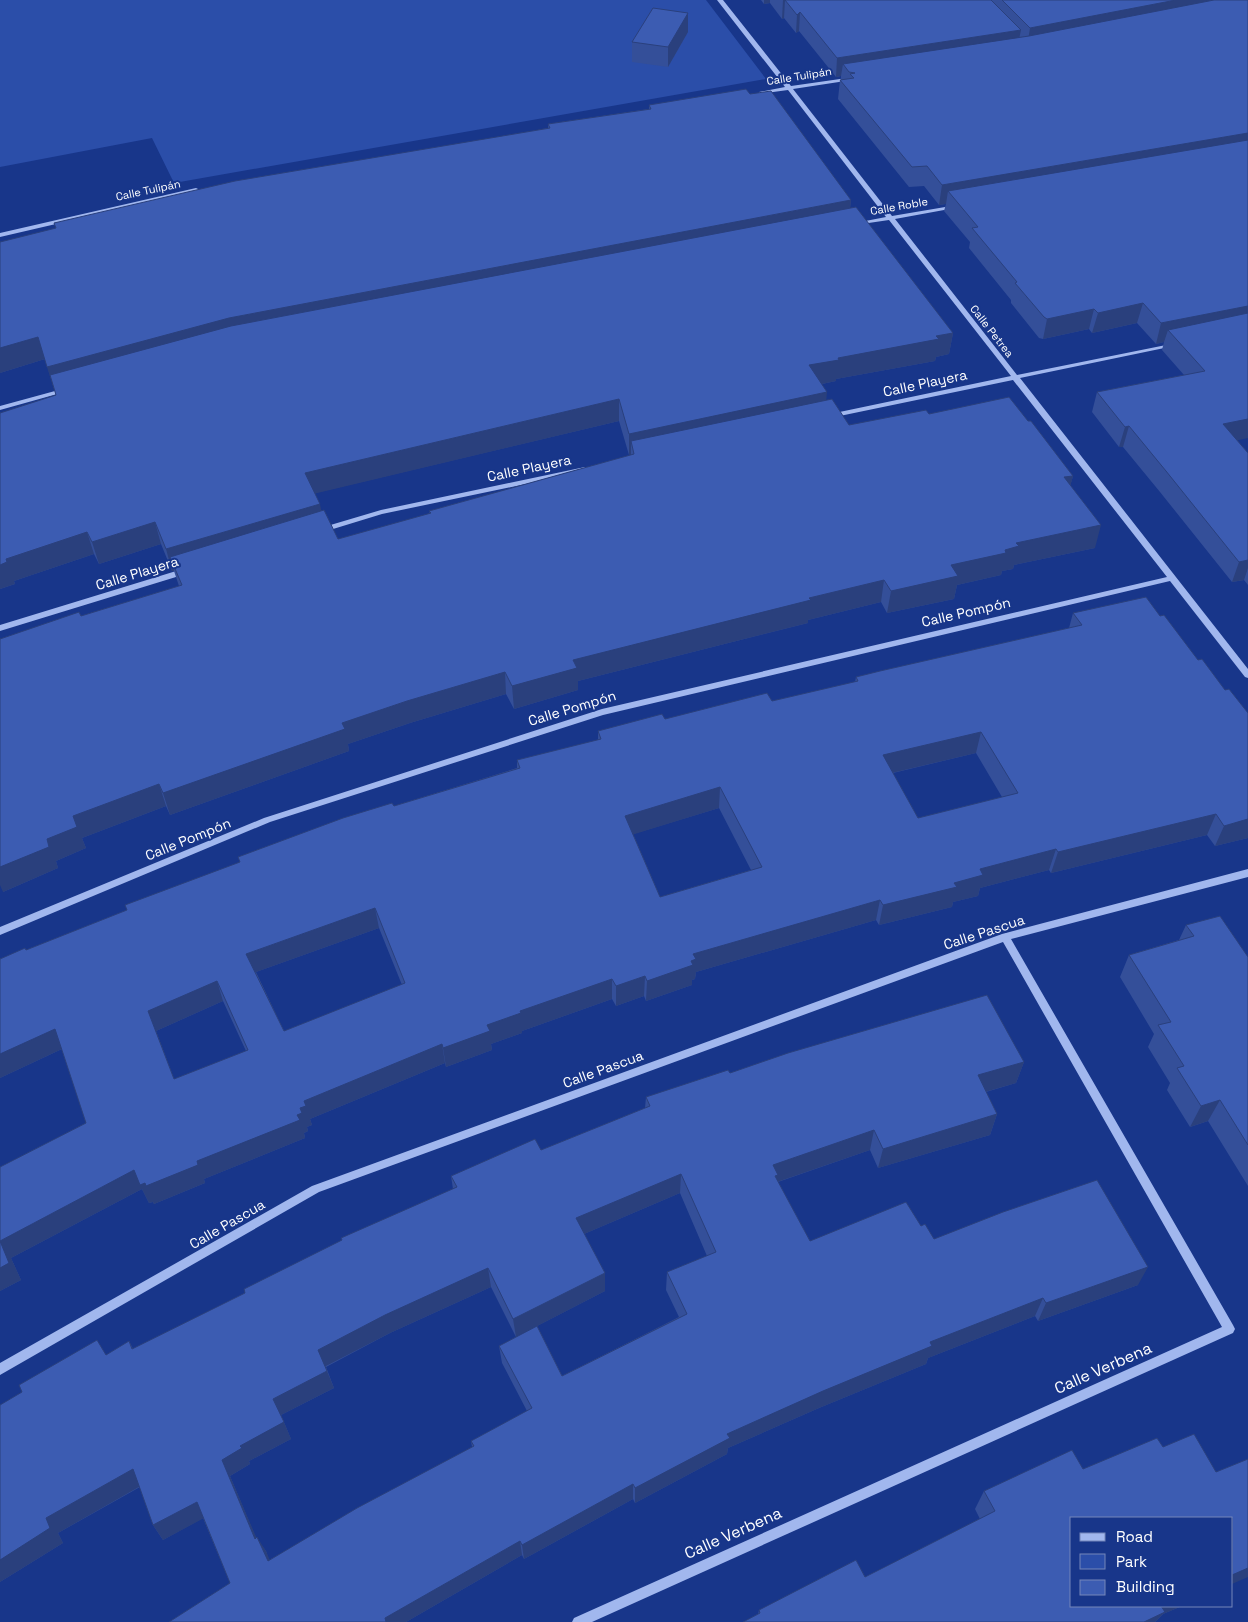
<svg xmlns="http://www.w3.org/2000/svg" width="1248" height="1622" viewBox="0 0 1248 1622" font-family="'Space Grotesk',sans-serif">
<style>
.green{fill:#2b4ea9}
.lines{fill:none;stroke-linecap:round;stroke-linejoin:round}
.minor{fill:#a1b7ee;fill-rule:evenodd}
.wall{fill:#344f99;fill-rule:evenodd}
.shaded-wall{fill:#2a407d}
.building{fill:#3c5cb2;stroke:#2a407d;fill-rule:evenodd}
.labels{text-anchor:middle;dominant-baseline:central;stroke-width:4;stroke-linejoin:round;paint-order:stroke}
.far-street-label{font-size:11px;fill:#fff;stroke:#18368a}
.street-label{font-size:14px;fill:#fff;stroke:#18368a}
.near-street-label{font-size:16px;fill:#fff;stroke:#18368a}
</style>
<rect width="100%" height="100%" fill="#18368a"/>
<path class="green" d="M 0,0 L 706,0 L 766,79 L 174,183 L 152,138 L 0,167 Z"/>
<g class="lines">
<path class="minor" d="M 717,0 L 723,0 L 791,86 L 854,77 L 855,78 L 852,80 L 793,89 L 892,216 L 957,205 L 957,207 L 955,208 L 895,219 L 1017,375 L 1176,343 L 1177,344 L 1174,346 L 1020,378 L 1248,669 L 1248,678 L 1245,677 L 1170,581 L 603,715 L 270,822 L 0,935 L 0,927 L 264,818 L 602,709 L 1167,577 L 1013,380 L 830,418 L 828,418 L 828,414 L 830,414 L 1011,376 L 889,220 L 855,225 L 855,223 L 886,217 L 788,90 L 759,94 L 759,92 L 785,87 Z
M 196,188 L 198,189 L 198,191 L 0,237 L 0,233 Z
M 66,388 L 68,389 L 68,391 L 0,410 L 0,406 Z
M 585,467 L 588,467 L 588,471 L 382,514 L 320,533 L 316,531 L 317,529 L 381,510 Z
M 186,568 L 190,571 L 189,573 L 0,631 L 0,625 Z
M 1248,869 L 1248,877 L 1011,939 L 1233,1325 L 1235,1329 L 1233,1333 L 592,1622 L 572,1622 L 574,1618 L 1222,1327 L 1003,942 L 319,1192 L 0,1375 L 0,1363 L 312,1186 L 1002,934 Z"/>
</g>
<path class="wall" d="M 761,0 L 1248,0 L 1237,440 L 1248,453 L 1248,585 L 1244,580 L 1232,582 L 1160,492 L 1123,447 L 1119,447 L 1092,412 L 1097,392 L 1184,375 L 1162,350 L 1164,342 L 1156,344 L 1137,323 L 1092,333 L 1089,329 L 1043,339 L 1039,338 L 1011,303 L 1011,300 L 969,248 L 970,242 L 944,211 L 946,204 L 939,205 L 924,186 L 909,187 L 838,99 L 840,80 L 841,80 L 841,76 L 836,77 L 799,31 L 796,33 L 784,18 L 782,19 L 770,3 L 764,4 Z
M 688,32 L 668,67 L 632,62 L 632,42 Z
M 750,94 L 851,200 L 850,208 L 953,333 L 949,354 L 936,357 L 935,361 L 836,379 L 836,381 L 822,384 L 826,400 L 849,425 L 929,414 L 1028,421 L 1073,476 L 1070,486 L 1095,548 L 1014,565 L 1013,569 L 1002,571 L 1001,575 L 957,585 L 954,599 L 887,613 L 881,602 L 808,620 L 808,623 L 578,681 L 578,690 L 514,709 L 506,694 L 410,723 L 348,744 L 349,751 L 170,815 L 166,806 L 82,838 L 86,848 L 56,861 L 58,868 L 3,892 L 81,616 L 179,586 L 174,571 L 172,571 L 161,544 L 99,564 L 94,554 L 14,581 L 15,584 L 0,589 L 0,413 L 56,395 L 45,359 L 0,373 L 56,229 L 54,223 L 548,128 L 548,124 L 649,109 L 649,105 ZM 619,421 L 629,455 L 631,455 L 429,511 L 430,514 L 338,539 L 321,511 L 315,493 Z
M 1073,613 L 1248,838 L 1215,846 L 1207,835 L 1051,873 L 1049,870 L 980,888 L 978,896 L 953,902 L 952,907 L 879,925 L 876,920 L 696,972 L 695,979 L 692,980 L 692,985 L 646,1001 L 644,996 L 616,1006 L 612,999 L 522,1031 L 522,1033 L 491,1044 L 492,1050 L 446,1067 L 445,1063 L 310,1119 L 312,1125 L 307,1127 L 308,1131 L 304,1133 L 305,1138 L 204,1179 L 205,1183 L 154,1204 L 153,1202 L 149,1203 L 142,1189 L 11,1258 L 21,1280 L 0,1291 L 0,1167 L 86,1123 L 62,1049 L 0,1078 L 0,959 L 26,950 L 127,910 L 240,862 L 238,857 L 394,806 L 517,768 L 517,760 L 598,740 L 598,731 L 772,701 L 855,682 L 856,677 L 1069,628 ZM 976,753 L 1002,797 L 918,818 L 893,773 ZM 719,808 L 751,870 L 660,897 L 633,834 ZM 379,928 L 402,985 L 284,1031 L 256,972 ZM 223,1001 L 246,1051 L 174,1079 L 156,1031 Z
M 1186,925 L 1248,957 L 1248,1186 L 1208,1121 L 1190,1127 L 1167,1090 L 1170,1083 L 1148,1047 L 1154,1034 L 1120,977 L 1129,955 L 1179,940 Z
M 1024,1062 L 1016,1083 L 986,1092 L 997,1114 L 990,1135 L 878,1168 L 870,1150 L 778,1182 L 810,1241 L 921,1226 L 934,1239 L 1138,1285 L 1038,1321 L 1035,1316 L 928,1358 L 926,1364 L 819,1408 L 728,1448 L 727,1454 L 635,1503 L 633,1499 L 524,1559 L 522,1555 L 406,1622 L 169,1622 L 230,1583 L 203,1518 L 163,1540 L 153,1525 L 140,1487 L 58,1533 L 63,1543 L 0,1582 L 22,1392 L 106,1355 L 129,1341 L 133,1349 L 453,1189 L 451,1176 L 541,1150 L 645,1108 L 646,1097 L 730,1073 ZM 680,1193 L 707,1256 L 667,1272 L 666,1290 L 679,1317 L 562,1376 L 537,1326 L 605,1291 L 605,1273 L 584,1234 ZM 491,1287 L 516,1337 L 499,1346 L 502,1363 L 527,1411 L 471,1441 L 472,1447 L 269,1560 L 266,1551 L 256,1538 L 230,1476 L 250,1464 L 249,1461 L 291,1439 L 281,1415 L 334,1388 L 326,1367 L 390,1333 Z
M 984,1491 L 1072,1606 L 1182,1606 L 1163,1614 L 1155,1622 L 743,1622 L 758,1614 L 759,1610 L 865,1577 L 980,1519 L 975,1509 Z"/>
<path class="shaded-wall" d="M 764,0 L 770,0 L 770,3 L 764,4 Z
M 783,0 L 785,0 L 784,18 L 782,19 Z
M 1176,0 L 1248,0 L 1027,47 L 1030,28 Z
M 800,12 L 799,31 L 796,33 L 797,15 Z
M 688,13 L 688,32 L 668,67 L 668,47 Z
M 1021,30 L 1017,49 L 843,64 L 841,76 L 836,77 L 837,58 Z
M 1248,133 L 1248,152 L 948,191 L 946,204 L 939,205 L 942,185 Z
M 851,200 L 849,221 L 54,389 L 47,367 L 229,318 Z
M 1143,303 L 1137,323 L 1092,333 L 1098,313 Z
M 1248,306 L 1248,325 L 1168,330 L 1164,342 L 1156,344 L 1161,323 Z
M 1094,309 L 1089,329 L 1043,339 L 1047,319 Z
M 953,333 L 949,354 L 936,357 L 935,361 L 836,379 L 836,381 L 807,387 L 809,365 L 838,358 L 936,336 Z
M 38,337 L 45,359 L 0,373 L 0,348 Z
M 827,392 L 825,414 L 631,441 L 631,455 L 629,455 L 629,434 Z
M 619,399 L 619,421 L 309,495 L 305,473 Z
M 1248,419 L 1248,438 L 1216,445 L 1223,424 Z
M 1129,426 L 1123,447 L 1119,447 L 1125,427 Z
M 1073,476 L 1067,498 L 1064,477 Z
M 320,504 L 324,525 L 170,557 L 174,571 L 172,571 L 166,549 Z
M 155,522 L 161,544 L 99,564 L 92,542 Z
M 1101,525 L 1095,548 L 1014,565 L 1013,569 L 1002,571 L 1001,575 L 957,585 L 954,599 L 887,613 L 891,591 L 951,565 L 1005,550 L 1016,543 Z
M 87,532 L 94,554 L 14,581 L 15,584 L 0,589 L 0,565 L 6,559 Z
M 1248,560 L 1248,568 L 1244,580 L 1232,582 L 1239,562 Z
M 884,580 L 881,602 L 808,620 L 808,623 L 578,681 L 578,690 L 514,709 L 512,686 L 573,660 L 809,598 Z
M 505,672 L 506,694 L 410,723 L 348,744 L 349,751 L 170,815 L 163,793 L 342,723 L 407,701 Z
M 981,732 L 976,753 L 879,776 L 883,755 Z
M 159,784 L 166,806 L 82,838 L 86,848 L 56,861 L 58,868 L 3,892 L 0,885 L 0,867 L 47,839 L 73,816 Z
M 720,787 L 719,808 L 625,837 L 625,816 Z
M 1216,814 L 1207,835 L 1051,873 L 1058,852 Z
M 1248,819 L 1248,838 L 1215,846 L 1224,826 Z
M 1056,849 L 1049,870 L 980,888 L 978,896 L 953,902 L 952,907 L 879,925 L 883,905 L 954,883 L 980,869 Z
M 880,900 L 876,920 L 696,972 L 695,979 L 692,980 L 692,985 L 646,1001 L 647,981 L 691,961 L 693,954 Z
M 375,908 L 379,928 L 253,973 L 246,954 Z
M 645,976 L 644,996 L 616,1006 L 616,986 Z
M 612,979 L 612,999 L 522,1031 L 522,1033 L 491,1044 L 492,1050 L 446,1067 L 443,1048 L 487,1025 L 520,1011 Z
M 217,981 L 223,1001 L 156,1031 L 181,1098 L 148,1011 Z
M 55,1029 L 64,1048 L 0,1078 L 0,1054 Z
M 442,1044 L 445,1063 L 310,1119 L 312,1125 L 307,1127 L 308,1131 L 304,1133 L 305,1138 L 204,1179 L 205,1183 L 154,1204 L 153,1202 L 149,1203 L 142,1189 L 11,1258 L 21,1280 L 0,1291 L 0,1241 L 134,1170 L 197,1161 L 297,1115 L 304,1101 Z
M 1024,1062 L 1016,1083 L 971,1096 L 978,1075 Z
M 1220,1100 L 1208,1121 L 1190,1127 L 1201,1106 Z
M 997,1114 L 990,1135 L 878,1168 L 883,1149 Z
M 874,1130 L 870,1150 L 777,1182 L 773,1165 Z
M 681,1174 L 680,1193 L 577,1237 L 576,1218 Z
M 1148,1267 L 1138,1285 L 1038,1321 L 1046,1303 Z
M 488,1268 L 491,1287 L 390,1333 L 324,1367 L 318,1350 L 385,1315 Z
M 605,1273 L 605,1291 L 516,1337 L 513,1319 Z
M 1043,1298 L 1035,1316 L 928,1358 L 926,1364 L 819,1408 L 728,1448 L 727,1454 L 635,1503 L 635,1488 L 727,1434 L 930,1342 Z
M 327,1371 L 334,1388 L 281,1415 L 291,1439 L 249,1461 L 250,1464 L 230,1476 L 263,1553 L 255,1539 L 222,1460 L 240,1446 L 273,1399 Z
M 133,1469 L 144,1484 L 58,1533 L 63,1543 L 0,1582 L 0,1560 L 46,1518 Z
M 633,1484 L 633,1499 L 524,1559 L 522,1545 Z
M 197,1502 L 206,1517 L 163,1540 L 153,1525 Z
M 257,1537 L 266,1551 L 276,1575 L 268,1561 Z
M 520,1541 L 522,1555 L 406,1622 L 386,1622 L 385,1618 Z
M 1248,1568 L 1248,1577 L 1232,1584 L 1232,1575 Z
M 1160,1606 L 1182,1606 L 1163,1614 L 1155,1622 L 1144,1622 Z"/>
<path class="building" d="M 785,0 L 991,0 L 1021,30 L 837,58 L 800,12 L 797,15 Z
M 1002,0 L 1176,0 L 1030,28 Z
M 1214,0 L 1248,0 L 1248,133 L 942,185 L 927,166 L 912,167 L 840,80 L 854,78 L 850,74 L 855,73 L 849,72 L 843,64 L 1029,36 Z
M 653,8 L 688,13 L 668,47 L 632,42 Z
M 746,89 L 750,94 L 771,91 L 851,200 L 229,318 L 47,367 L 38,337 L 0,348 L 0,242 L 56,228 L 54,223 L 235,181 L 550,128 L 548,124 L 651,109 L 649,105 Z
M 1248,140 L 1248,306 L 1161,323 L 1143,303 L 1098,313 L 1094,309 L 1047,319 L 1044,317 L 1015,283 L 1017,282 L 972,228 L 978,227 L 948,191 Z
M 856,207 L 953,333 L 936,336 L 939,339 L 838,358 L 839,360 L 809,365 L 827,392 L 629,434 L 619,399 L 305,473 L 320,504 L 166,549 L 155,522 L 92,542 L 87,532 L 6,559 L 7,562 L 0,565 L 0,413 L 56,395 L 50,375 L 231,326 Z
M 1248,313 L 1248,419 L 1223,424 L 1248,453 L 1248,560 L 1239,562 L 1166,471 L 1129,426 L 1125,427 L 1097,392 L 1205,371 L 1168,330 Z
M 1009,397 L 1028,421 L 1031,421 L 1073,476 L 1064,477 L 1101,525 L 1016,543 L 1019,546 L 1005,550 L 1006,553 L 951,565 L 958,576 L 891,591 L 884,580 L 809,598 L 811,600 L 573,660 L 577,668 L 512,686 L 505,672 L 407,701 L 342,723 L 345,729 L 163,793 L 159,784 L 73,816 L 77,827 L 47,839 L 49,847 L 0,867 L 0,639 L 79,612 L 81,616 L 182,585 L 170,557 L 324,510 L 338,539 L 431,513 L 429,511 L 634,454 L 631,441 L 832,399 L 849,425 L 926,410 L 929,414 Z
M 1146,597 L 1160,616 L 1164,615 L 1198,660 L 1202,659 L 1225,690 L 1229,689 L 1248,713 L 1248,819 L 1224,826 L 1216,814 L 1058,852 L 1056,849 L 980,869 L 983,875 L 954,883 L 957,887 L 883,905 L 880,900 L 693,954 L 696,959 L 691,961 L 693,965 L 647,981 L 645,976 L 616,986 L 612,979 L 520,1011 L 521,1013 L 487,1025 L 490,1031 L 443,1048 L 442,1044 L 304,1101 L 306,1106 L 300,1108 L 302,1113 L 297,1115 L 300,1120 L 197,1161 L 198,1165 L 146,1186 L 145,1183 L 140,1185 L 134,1170 L 0,1241 L 0,1167 L 86,1123 L 55,1029 L 0,1054 L 0,959 L 25,948 L 26,950 L 127,910 L 125,905 L 240,862 L 238,857 L 343,818 L 392,803 L 394,806 L 520,768 L 517,760 L 601,739 L 598,731 L 662,714 L 665,719 L 767,693 L 772,701 L 858,681 L 856,677 L 880,671 L 1082,625 L 1073,613 ZM 981,732 L 1018,793 L 918,818 L 883,755 ZM 720,787 L 762,867 L 660,897 L 625,816 ZM 375,908 L 405,983 L 284,1031 L 246,954 ZM 217,981 L 248,1050 L 174,1079 L 148,1011 Z
M 1220,916 L 1248,957 L 1248,1145 L 1220,1100 L 1201,1106 L 1177,1068 L 1184,1066 L 1158,1025 L 1171,1022 L 1129,955 L 1194,936 L 1186,925 Z
M 987,995 L 1024,1062 L 978,1075 L 997,1114 L 883,1149 L 874,1130 L 773,1165 L 778,1175 L 775,1176 L 810,1241 L 906,1202 L 921,1226 L 925,1224 L 934,1239 L 1003,1212 L 1097,1180 L 1148,1267 L 1046,1303 L 1043,1298 L 930,1342 L 932,1346 L 823,1391 L 727,1434 L 730,1438 L 635,1488 L 633,1484 L 522,1545 L 520,1541 L 385,1618 L 386,1622 L 169,1622 L 230,1583 L 197,1502 L 153,1525 L 133,1469 L 46,1518 L 50,1528 L 0,1560 L 0,1405 L 22,1392 L 19,1385 L 97,1340 L 106,1355 L 129,1341 L 132,1349 L 245,1293 L 244,1289 L 342,1240 L 341,1238 L 457,1187 L 451,1176 L 535,1139 L 541,1150 L 650,1106 L 646,1097 L 728,1070 L 730,1073 L 788,1053 ZM 681,1174 L 716,1252 L 667,1272 L 687,1314 L 562,1376 L 537,1326 L 499,1346 L 532,1408 L 471,1441 L 474,1446 L 357,1508 L 268,1561 L 257,1537 L 255,1539 L 222,1460 L 242,1448 L 240,1446 L 284,1422 L 273,1399 L 327,1371 L 318,1350 L 385,1315 L 488,1268 L 513,1319 L 605,1273 L 576,1218 Z
M 0,1241 L 9,1263 L 0,1268 Z
M 1194,1434 L 1216,1472 L 1248,1459 L 1248,1568 L 1232,1575 L 1232,1518 L 1072,1518 L 1072,1606 L 1161,1606 L 1165,1612 L 1144,1622 L 743,1622 L 760,1613 L 759,1610 L 856,1560 L 865,1577 L 995,1511 L 984,1491 L 1072,1450 L 1083,1469 L 1157,1438 L 1163,1447 Z"/>
<g class="labels">
<g class="far-street-label">
<text transform="translate(799 76) rotate(-9)">Calle Tulipán</text>
<text transform="translate(148 190) rotate(-12)">Calle Tulipán</text>
<text transform="translate(899 206) rotate(-10)">Calle Roble</text>
<text transform="translate(992 331) rotate(52)">Calle Petrea</text>
</g>
<g class="street-label">
<text transform="translate(925 383) rotate(-12)">Calle Playera</text>
<text transform="translate(529 468) rotate(-12)">Calle Playera</text>
<text transform="translate(137 573) rotate(-17)">Calle Playera</text>
<text transform="translate(966 612) rotate(-13)">Calle Pompón</text>
<text transform="translate(572 708) rotate(-17)">Calle Pompón</text>
<text transform="translate(188 839) rotate(-22)">Calle Pompón</text>
<text transform="translate(984 932) rotate(-18)">Calle Pascua</text>
<text transform="translate(603 1069) rotate(-20)">Calle Pascua</text>
<text transform="translate(227 1224) rotate(-30)">Calle Pascua</text>
</g>
<g class="near-street-label">
<text transform="translate(1103 1368) rotate(-24)">Calle Verbena</text>
<text transform="translate(733 1533) rotate(-24)">Calle Verbena</text>
</g>
</g>
<rect x="1070" y="1517" width="162" height="90" fill="#18368a" stroke="#7486b9"/>
<rect x="1080" y="1533" width="25" height="8" fill="#a1b7ee" stroke="#7486b9"/>
<text x="1116" y="1542" font-size="15" fill="#ffffff">Road</text>
<rect x="1080" y="1554" width="25" height="15" fill="#2b4ea9" stroke="#7486b9"/>
<text x="1116" y="1567" font-size="15" fill="#ffffff">Park</text>
<rect x="1080" y="1580" width="25" height="15" fill="#3c5cb2" stroke="#7486b9"/>
<text x="1116" y="1592" font-size="15" fill="#ffffff">Building</text>
</svg>
